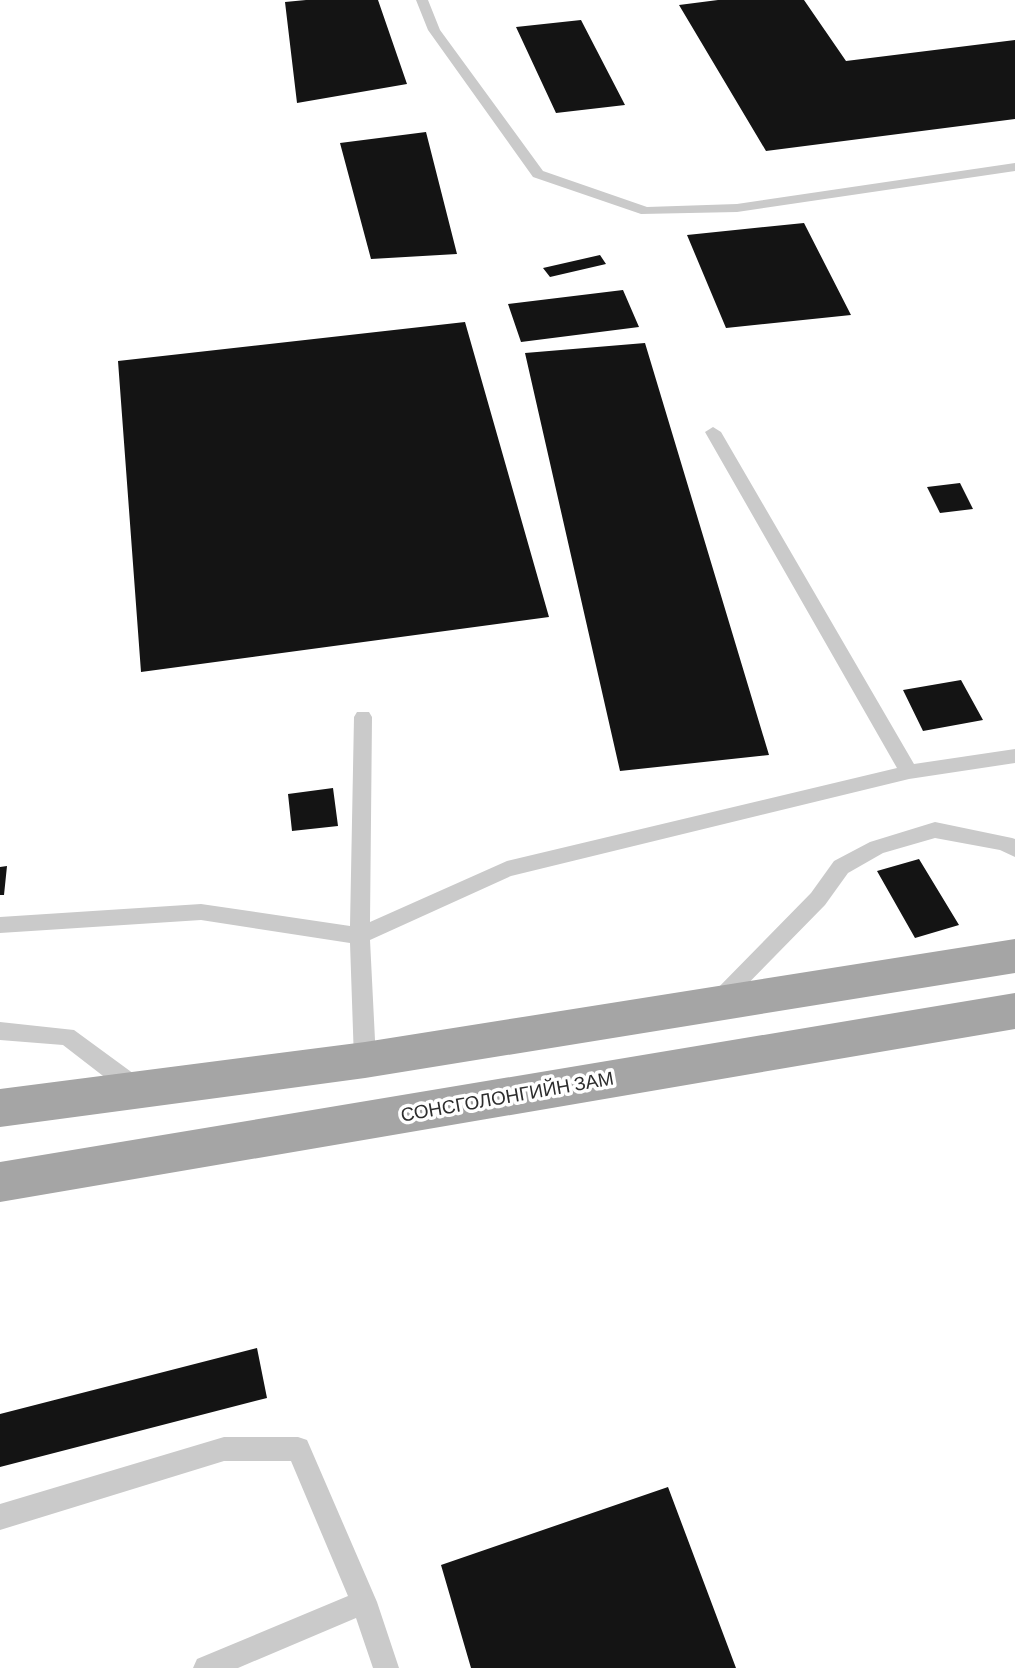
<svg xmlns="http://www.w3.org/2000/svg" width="1015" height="1668" viewBox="0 0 1015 1668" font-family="'Archivo Narrow',sans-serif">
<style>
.building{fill:#141414}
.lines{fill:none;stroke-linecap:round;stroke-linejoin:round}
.service{fill:#cacaca;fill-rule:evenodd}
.primary{fill:#a5a5a5;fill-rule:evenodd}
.labels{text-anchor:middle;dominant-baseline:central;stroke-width:7;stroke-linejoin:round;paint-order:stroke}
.street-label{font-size:19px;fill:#2d2d2d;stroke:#fff}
</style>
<rect width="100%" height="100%" fill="#fff"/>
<path class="building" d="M 306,0 L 378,0 L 407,84 L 297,103 L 285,2 Z
M 718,0 L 804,0 L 846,61 L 1015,40 L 1015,119 L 766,151 L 679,5 Z
M 581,20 L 625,105 L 556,113 L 516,27 Z
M 426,132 L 457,254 L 371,259 L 340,143 Z
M 804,223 L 851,315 L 726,328 L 687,235 Z
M 600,255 L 606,264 L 550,277 L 543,268 Z
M 623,290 L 639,327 L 521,342 L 508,304 Z
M 465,322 L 549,617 L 141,672 L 118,361 Z
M 645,343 L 769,755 L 620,771 L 525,353 Z
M 960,483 L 973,509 L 940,513 L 927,487 Z
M 961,680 L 983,720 L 923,731 L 903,690 Z
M 333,788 L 338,826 L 292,831 L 288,794 Z
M 919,859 L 959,925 L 915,938 L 877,871 Z
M 7,866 L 4,895 L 0,895 L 0,867 Z
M 257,1348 L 267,1398 L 0,1467 L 0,1414 Z
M 668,1487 L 736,1668 L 471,1668 L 441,1565 Z"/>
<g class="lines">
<path class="service" d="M 416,0 L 428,0 L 440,30 L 543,171 L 647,207 L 737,204 L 1015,163 L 1015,171 L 737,212 L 641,214 L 533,177 L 428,30 Z
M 713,427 L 721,432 L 914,764 L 1015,749 L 1015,763 L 909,779 L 511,876 L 370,940 L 376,1060 L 373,1067 L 365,1069 L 357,1067 L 354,1060 L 350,943 L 201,920 L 0,933 L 0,917 L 201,904 L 350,926 L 354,717 L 357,712 L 369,712 L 372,717 L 370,922 L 507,861 L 897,768 L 705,432 Z
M 935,822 L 1012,838 L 1015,839 L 1015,857 L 1000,850 L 935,838 L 883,853 L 848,873 L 825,905 L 725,1007 L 718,1010 L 711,1007 L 708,1001 L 711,995 L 811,893 L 834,861 L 870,842 Z
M 0,1022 L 74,1030 L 145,1082 L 148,1089 L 145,1096 L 137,1098 L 129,1096 L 63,1045 L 0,1040 Z
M 224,1437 L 298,1437 L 307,1440 L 377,1602 L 399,1668 L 373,1668 L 356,1618 L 238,1668 L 193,1668 L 197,1659 L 348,1596 L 291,1461 L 224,1461 L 0,1530 L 0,1504 Z"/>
<path class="primary" d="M 1015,939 L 1015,973 L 365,1078 L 0,1127 L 0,1089 L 365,1042 Z
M 1015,993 L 1015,1029 L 0,1202 L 0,1162 Z"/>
</g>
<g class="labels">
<g class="street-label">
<text transform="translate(507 1096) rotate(-10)">СОНСГОЛОНГИЙН ЗАМ</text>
</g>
</g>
</svg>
